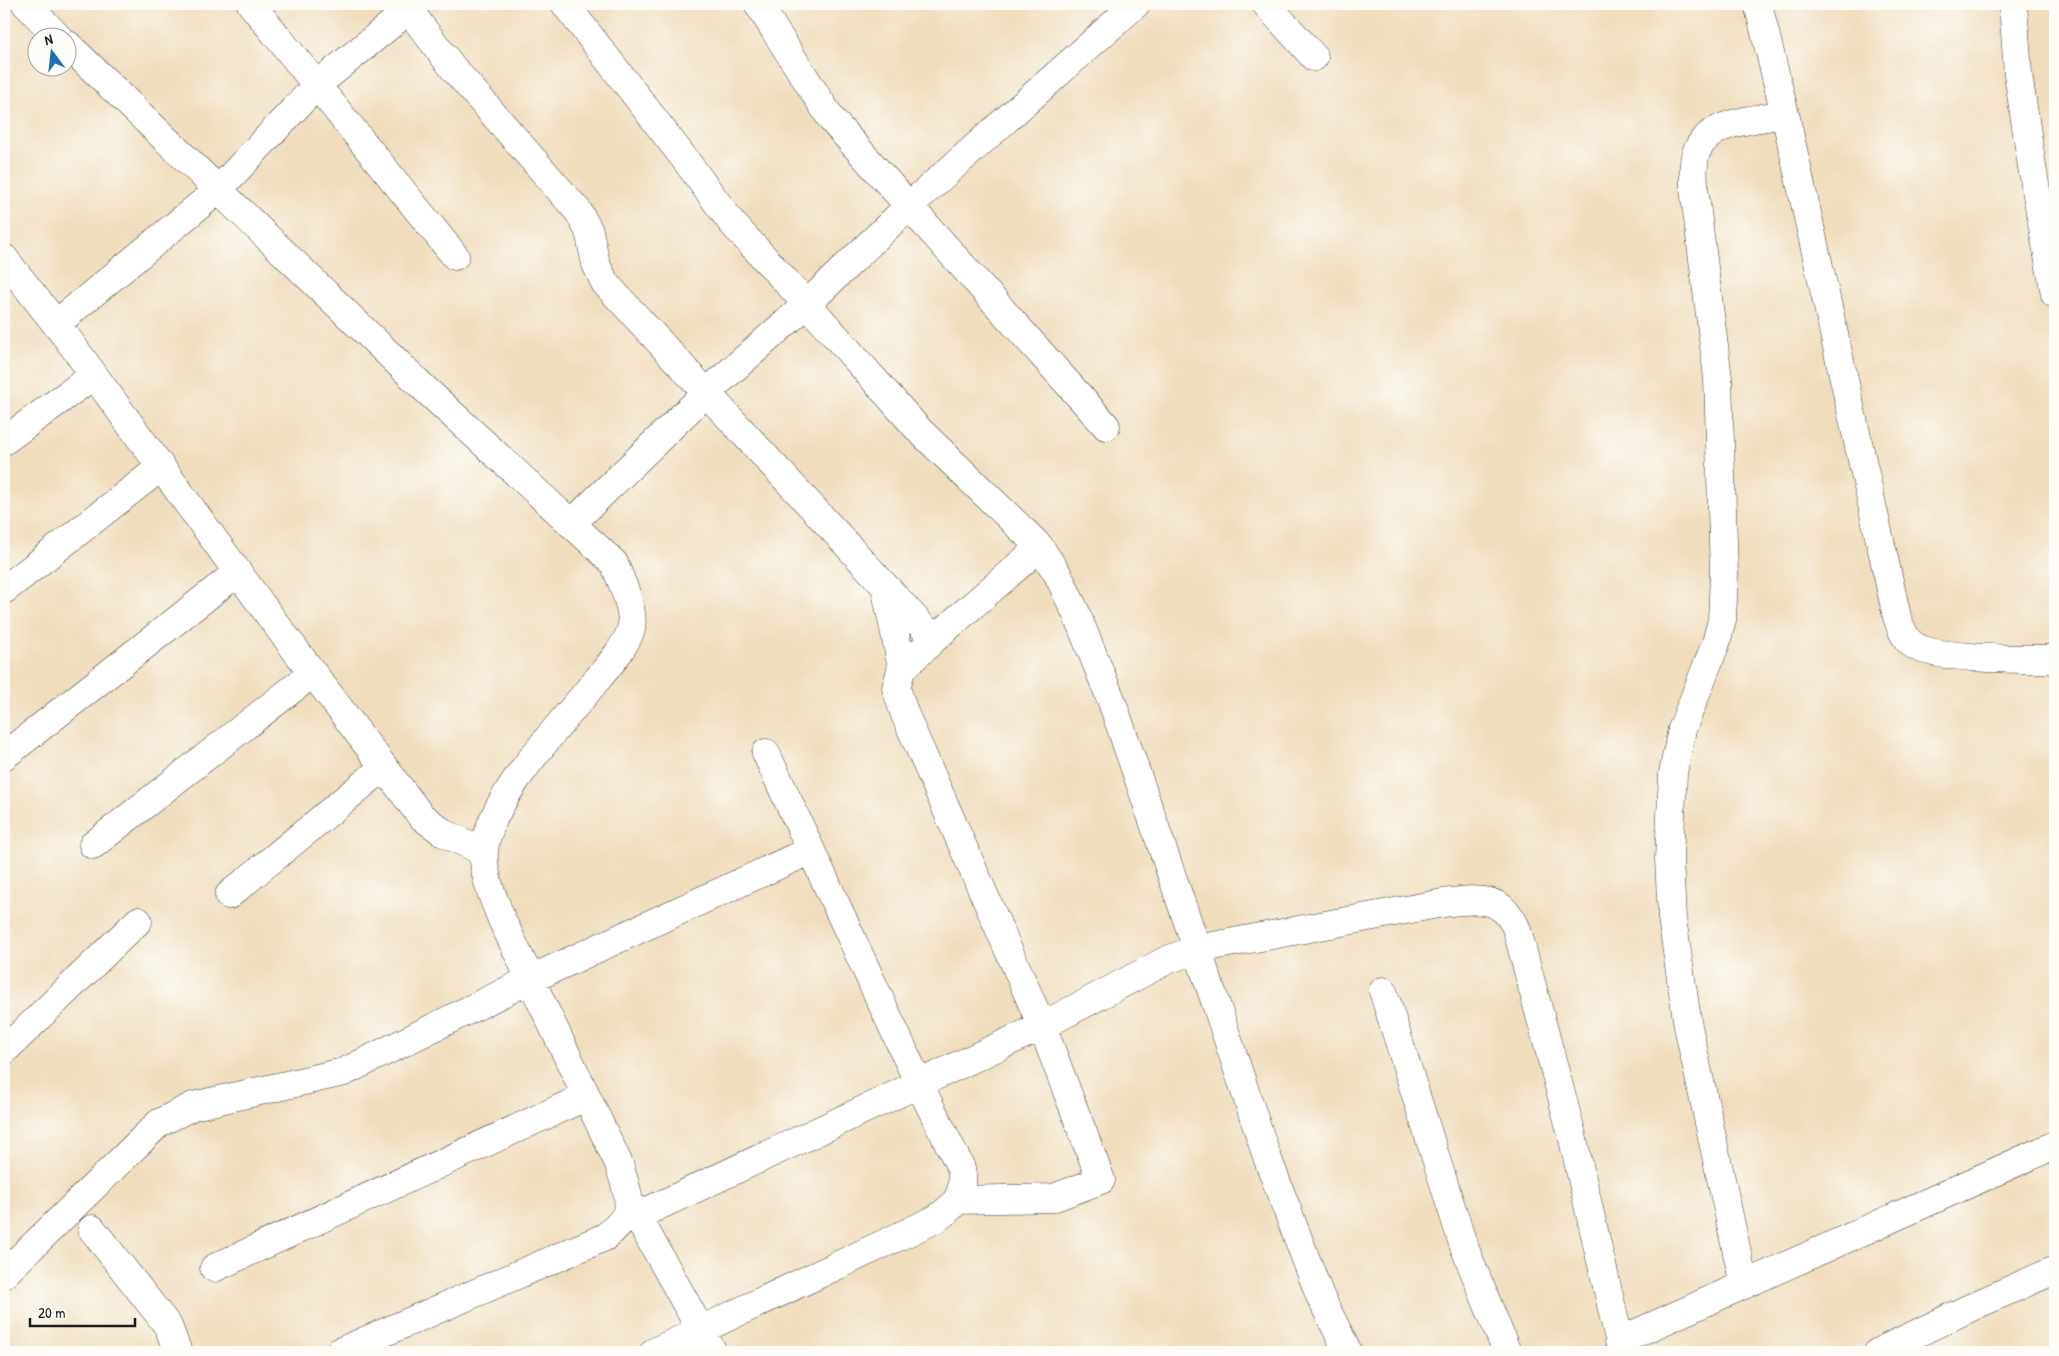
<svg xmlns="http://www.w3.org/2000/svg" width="2059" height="1356" viewBox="0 0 2059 1356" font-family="'Patrick Hand',sans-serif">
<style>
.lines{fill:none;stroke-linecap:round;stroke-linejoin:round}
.minor-casing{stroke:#3c3934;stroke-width:29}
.minor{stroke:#fff;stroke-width:28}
</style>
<rect width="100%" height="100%" fill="#fdfcf7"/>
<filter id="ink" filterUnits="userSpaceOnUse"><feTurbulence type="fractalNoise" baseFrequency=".02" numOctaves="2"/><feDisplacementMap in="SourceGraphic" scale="10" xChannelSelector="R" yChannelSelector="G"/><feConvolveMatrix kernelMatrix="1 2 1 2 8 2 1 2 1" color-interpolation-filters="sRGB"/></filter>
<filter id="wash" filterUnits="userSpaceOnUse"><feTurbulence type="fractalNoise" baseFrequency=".0096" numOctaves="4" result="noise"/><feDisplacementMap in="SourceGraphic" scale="20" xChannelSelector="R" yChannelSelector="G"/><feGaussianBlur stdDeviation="1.12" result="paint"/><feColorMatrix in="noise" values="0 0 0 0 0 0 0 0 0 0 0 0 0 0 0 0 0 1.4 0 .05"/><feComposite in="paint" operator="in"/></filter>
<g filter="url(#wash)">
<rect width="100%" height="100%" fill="#f0ddbd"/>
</g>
<g filter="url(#ink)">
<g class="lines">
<g class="minor-casing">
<path id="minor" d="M 26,4 L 59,38
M 251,4 L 455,256
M 404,4 L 453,68 L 578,211 L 589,231 L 596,264 L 605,283 L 934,639
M 565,4 L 684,158 L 732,223 L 807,304 L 919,430 L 1040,547 L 1058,575 L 1076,613 L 1112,702 L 1215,1001 L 1267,1157 L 1320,1296 L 1348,1352
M 758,4 L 832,120 L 1106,426
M 1266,4 L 1314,57
M 1758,4 L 1785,114 L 1897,617 C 1900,626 1904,638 1912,644 C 1931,660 2027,659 2055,659
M 2013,4 L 2018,74 L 2033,173 L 2055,294
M 68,45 L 425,389 L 614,563 C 621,581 635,609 631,629 C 628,643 605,671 595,682 C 561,725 490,796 484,851 C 482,873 494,900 502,920 L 619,1164 C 630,1202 638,1210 605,1237 L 339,1352
M 4,258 L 67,338 L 272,619 L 421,816 L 444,833 L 484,852
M 56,324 L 218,190 L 317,85 L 416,4
M 4,441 L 94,375
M 571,524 L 706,393 L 807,304 L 909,206 L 1136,4
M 885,586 L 902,667 L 901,670
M 4,590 L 161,467
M 4,756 L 238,572
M 93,845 L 313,673
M 229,895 L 384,767
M 1383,991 L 1463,1244 L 1507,1352
M 4,1051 L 138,921
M 958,1200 L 1053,1198 L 1101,1180 L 1042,1026 L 905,715 L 896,688 L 901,670 L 934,639 L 1040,547
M 630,1203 L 713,1352
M 637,1216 L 1042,1026 L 1167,960 L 1197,949 L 1443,903 C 1476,899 1503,894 1517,930 L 1571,1131 L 1622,1352
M 92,1229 L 168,1326 L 178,1352
M 214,1268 L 585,1097
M 4,1274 L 159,1123 L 193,1106 L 344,1072 L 531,979 L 811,850
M 1744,1285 L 1688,1026 L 1672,918 L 1669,859 L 1673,773 L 1682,729 L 1716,643 L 1722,620 L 1724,574 L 1718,378 L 1694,188 C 1694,176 1692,165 1696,153 C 1708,120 1756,120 1785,114
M 1619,1341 L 2055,1145
M 654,1352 L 936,1219 C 957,1204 966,1194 961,1168 L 919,1084 L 766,753
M 1878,1352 L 1978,1304 L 2055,1270"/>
</g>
<use href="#minor" class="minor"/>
</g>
</g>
<rect width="2059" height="1356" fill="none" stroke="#fdfcf7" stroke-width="20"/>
<g transform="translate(52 52) rotate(345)"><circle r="24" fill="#fdfcf7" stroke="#a3a29f"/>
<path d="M0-4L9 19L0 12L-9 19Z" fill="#1f6fb2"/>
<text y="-8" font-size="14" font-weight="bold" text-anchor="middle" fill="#1c1c1c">N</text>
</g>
<path d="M30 1318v8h105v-8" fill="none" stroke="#1c1c1c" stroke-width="2.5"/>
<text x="38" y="1318" font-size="15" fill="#1c1c1c" stroke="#fdfcf7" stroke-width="4" paint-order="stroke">20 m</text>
</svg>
